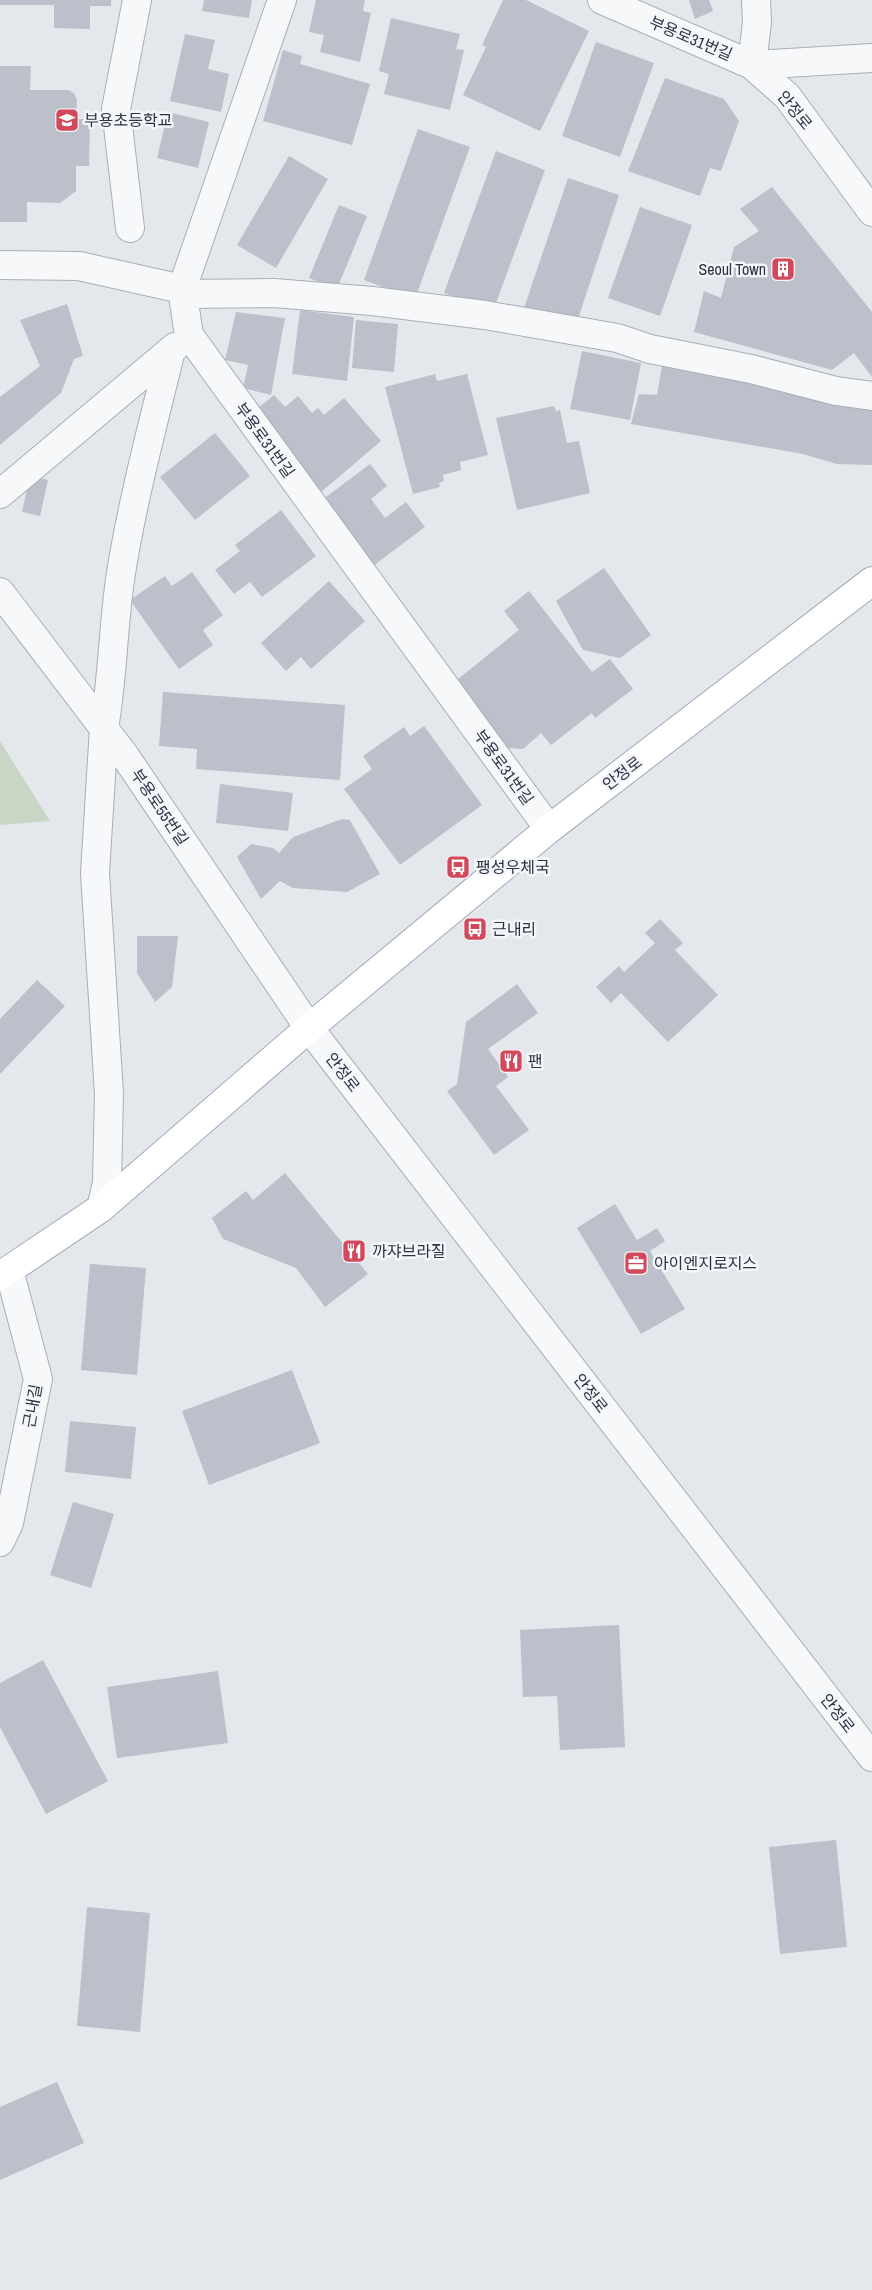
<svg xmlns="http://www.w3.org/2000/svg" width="872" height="2290" viewBox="0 0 872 2290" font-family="'Archivo Narrow','Noto Sans KR',sans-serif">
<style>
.green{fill:#c9d6c5}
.building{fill:#bbc0ca}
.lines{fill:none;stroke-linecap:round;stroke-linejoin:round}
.minor-casing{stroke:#a9aeb7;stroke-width:30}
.major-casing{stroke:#a3abb8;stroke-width:30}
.minor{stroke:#f7f8fa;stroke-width:28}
.major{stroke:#fff;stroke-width:28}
.labels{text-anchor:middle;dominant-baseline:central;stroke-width:5;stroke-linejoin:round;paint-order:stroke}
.street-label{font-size:16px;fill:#2b3445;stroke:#f4f6f9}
.poi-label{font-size:16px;fill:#2b3445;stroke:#f4f6f9;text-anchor:start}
</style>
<rect width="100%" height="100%" fill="#e4e7ec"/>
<path class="green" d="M 0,741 L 50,821 L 0,825 Z"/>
<path class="building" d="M 0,0 L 111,0 L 111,6 L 90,6 L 90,29 L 54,28 L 54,5 L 0,5 Z
M 204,0 L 252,0 L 249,18 L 202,11 Z
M 316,0 L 365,0 L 363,11 L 371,13 L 360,62 L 320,52 L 324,35 L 309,32 Z
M 503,0 L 526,0 L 589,31 L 540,131 L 463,95 L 486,47 L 482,45 Z
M 689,0 L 709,0 L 713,11 L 695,19 Z
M 391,18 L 460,34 L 456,49 L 464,50 L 450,110 L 384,94 L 389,74 L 379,71 Z
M 185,34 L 215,40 L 208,69 L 229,74 L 221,112 L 170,101 Z
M 596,42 L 654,63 L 620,157 L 562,136 Z
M 283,50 L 302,56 L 300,64 L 370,84 L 352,145 L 263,121 Z
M 0,66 L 31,66 L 30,90 L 68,90 L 74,93 L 77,100 L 76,119 L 90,119 L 89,166 L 76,166 L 76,191 L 60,203 L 27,202 L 27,222 L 0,222 Z
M 665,78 L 724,99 L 739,121 L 721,171 L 710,168 L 700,196 L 628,171 Z
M 168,112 L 209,122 L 198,168 L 157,158 Z
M 418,129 L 470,147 L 415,299 L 364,280 Z
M 496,151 L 545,170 L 493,311 L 444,293 Z
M 289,156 L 328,179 L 276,268 L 237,245 Z
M 568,178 L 619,195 L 576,325 L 524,308 Z
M 772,187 L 872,312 L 872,377 L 854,353 L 832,370 L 694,332 L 704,291 L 721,298 L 734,247 L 759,231 L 740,209 Z
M 339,205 L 367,216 L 337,289 L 309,278 Z
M 640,207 L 692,225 L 660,316 L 608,298 Z
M 67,304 L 83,356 L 74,359 L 61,393 L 0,445 L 0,397 L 40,366 L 20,320 Z
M 300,310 L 354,317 L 347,381 L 292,374 Z
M 236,312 L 285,318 L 271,395 L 243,388 L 248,365 L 225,360 Z
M 356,320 L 398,324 L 394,372 L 352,368 Z
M 582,351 L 641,363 L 630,420 L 570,409 Z
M 662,366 L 872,407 L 872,465 L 837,464 L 803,454 L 631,424 L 639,394 L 657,395 Z
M 435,374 L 437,381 L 467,374 L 488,455 L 460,462 L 461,470 L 443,475 L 444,481 L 439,483 L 440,487 L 413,494 L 385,387 Z
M 274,395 L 285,407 L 298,396 L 312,413 L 318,408 L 324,415 L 344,398 L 381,441 L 320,493 L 252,413 Z
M 554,406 L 556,411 L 560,410 L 567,443 L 579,441 L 590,493 L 517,510 L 496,418 Z
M 215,433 L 250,476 L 195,520 L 160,477 Z
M 370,464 L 387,486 L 371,499 L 385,518 L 406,502 L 425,527 L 373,566 L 322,500 Z
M 30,476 L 48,480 L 40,516 L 22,512 Z
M 281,510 L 316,556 L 262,597 L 250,582 L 234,594 L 215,570 L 240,551 L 235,545 Z
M 604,568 L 651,635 L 620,658 L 583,650 L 556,601 Z
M 192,572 L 223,615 L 203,630 L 213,645 L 179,669 L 130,600 L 165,576 L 172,586 Z
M 329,581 L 365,621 L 311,669 L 301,657 L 286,671 L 261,643 Z
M 529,591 L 592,672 L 610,659 L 633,689 L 595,718 L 592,713 L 551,745 L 541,733 L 523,749 L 493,747 L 448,687 L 519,630 L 504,611 Z
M 163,692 L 345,705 L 340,780 L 196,769 L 197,749 L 159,746 Z
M 424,726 L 482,805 L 400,865 L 344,789 L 372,769 L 363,756 L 404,727 L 410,736 Z
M 220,784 L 293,793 L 288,831 L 216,823 Z
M 342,819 L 350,820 L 380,874 L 347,892 L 293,888 L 280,881 L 261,899 L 237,857 L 251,844 L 273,848 L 279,853 L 293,837 Z
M 660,919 L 683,943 L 675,950 L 718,995 L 668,1042 L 621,993 L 611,1003 L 596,987 L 619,966 L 624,972 L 655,943 L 645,933 Z
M 137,936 L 178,936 L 172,987 L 155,1002 L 137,973 Z
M 37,980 L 65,1006 L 0,1074 L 0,1019 Z
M 517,984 L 538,1013 L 488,1049 L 508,1077 L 496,1086 L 529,1130 L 494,1155 L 447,1091 L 457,1084 L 466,1022 Z
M 285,1173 L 368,1274 L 325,1307 L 296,1268 L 223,1239 L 212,1218 L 246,1191 L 253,1200 Z
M 615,1204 L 637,1240 L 657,1228 L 665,1241 L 650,1251 L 685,1309 L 641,1334 L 577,1228 Z
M 90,1264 L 146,1268 L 137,1375 L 81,1370 Z
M 292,1370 L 320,1443 L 209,1485 L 182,1411 Z
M 70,1421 L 136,1427 L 131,1479 L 65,1472 Z
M 73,1502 L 114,1514 L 91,1588 L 50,1575 Z
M 619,1625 L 625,1747 L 560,1750 L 557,1696 L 523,1697 L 520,1630 Z
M 43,1660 L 108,1781 L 46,1814 L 0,1727 L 0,1683 Z
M 218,1671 L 228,1743 L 117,1758 L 107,1687 Z
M 836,1840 L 847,1947 L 780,1954 L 769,1847 Z
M 87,1907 L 150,1913 L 140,2032 L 77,2026 Z
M 57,2082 L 84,2143 L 0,2180 L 0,2107 Z"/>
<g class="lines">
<g class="minor-casing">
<path id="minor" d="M 282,0 L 182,289 L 189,335 L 549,829
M 602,0 L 752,65 L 872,58
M 756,0 L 757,22 L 752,65 L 787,96 L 872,212
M 130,228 L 116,109 L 137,0
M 0,265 L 79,266 L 182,289
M 183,294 L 274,293 L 372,301 L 485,315 L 617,338 L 650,349 L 751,369 L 836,391 L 872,396
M 0,494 L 175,347
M 0,592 L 125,756 L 309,1028 L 872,1757
M 101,1208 L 107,1183 L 109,1094 L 95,873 L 104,728 C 113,677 113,624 121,573 C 133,498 153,424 171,350
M 0,1542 L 9,1523 L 38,1379 L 9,1270"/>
</g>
<g class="major-casing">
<path id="major" d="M 0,1276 L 101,1208 L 309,1028 L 549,829 L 872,581"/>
</g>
<use href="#minor" class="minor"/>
<use href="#major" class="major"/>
</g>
<defs>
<g id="school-square" transform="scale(1.25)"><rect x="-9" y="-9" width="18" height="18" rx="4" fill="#d1495b" stroke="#f4f6f9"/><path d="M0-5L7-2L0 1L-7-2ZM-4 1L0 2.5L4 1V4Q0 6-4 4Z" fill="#fff"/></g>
<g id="building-square" transform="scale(1.25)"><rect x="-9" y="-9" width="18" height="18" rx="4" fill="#d1495b" stroke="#f4f6f9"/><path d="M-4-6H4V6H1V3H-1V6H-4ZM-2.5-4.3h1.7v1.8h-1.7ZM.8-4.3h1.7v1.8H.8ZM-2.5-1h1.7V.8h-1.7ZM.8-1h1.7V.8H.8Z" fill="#fff"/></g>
<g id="bus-square" transform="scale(1.25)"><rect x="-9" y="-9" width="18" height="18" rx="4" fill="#d1495b" stroke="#f4f6f9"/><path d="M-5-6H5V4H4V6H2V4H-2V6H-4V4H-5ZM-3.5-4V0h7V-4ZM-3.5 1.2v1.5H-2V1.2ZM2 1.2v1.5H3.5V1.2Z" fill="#fff"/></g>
<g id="restaurant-square" transform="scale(1.25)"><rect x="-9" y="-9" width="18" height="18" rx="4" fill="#d1495b" stroke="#f4f6f9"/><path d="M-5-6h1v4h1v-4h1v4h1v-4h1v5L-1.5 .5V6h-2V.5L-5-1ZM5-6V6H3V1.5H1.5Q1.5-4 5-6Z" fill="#fff"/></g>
<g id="office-square" transform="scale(1.25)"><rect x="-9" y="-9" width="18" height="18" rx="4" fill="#d1495b" stroke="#f4f6f9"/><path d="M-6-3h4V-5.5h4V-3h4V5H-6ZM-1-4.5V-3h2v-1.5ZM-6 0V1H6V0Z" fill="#fff"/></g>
</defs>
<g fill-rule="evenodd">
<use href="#school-square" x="67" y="120"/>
<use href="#building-square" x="783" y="269"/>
<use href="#bus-square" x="458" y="867"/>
<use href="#bus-square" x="475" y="929"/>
<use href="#restaurant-square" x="511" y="1061"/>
<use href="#restaurant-square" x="354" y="1251"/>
<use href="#office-square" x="636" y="1263"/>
</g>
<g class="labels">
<g class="street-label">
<text transform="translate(691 38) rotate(23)">부용로31번길</text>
<text transform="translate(795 110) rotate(51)">안정로</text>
<text transform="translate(265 440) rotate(54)">부용로31번길</text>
<text transform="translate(504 767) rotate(54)">부용로31번길</text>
<text transform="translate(622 773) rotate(-37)">안정로</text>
<text transform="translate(160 807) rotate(56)">부용로55번길</text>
<text transform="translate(343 1072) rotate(52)">안정로</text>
<text transform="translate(591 1393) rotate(52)">안정로</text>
<text transform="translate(32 1406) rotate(-80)">근내길</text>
<text transform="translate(838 1713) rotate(52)">안정로</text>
</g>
<g class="poi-label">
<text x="84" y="120">부용초등학교</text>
<text x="766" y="269" text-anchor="end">Seoul Town</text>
<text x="476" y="867">팽성우체국</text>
<text x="492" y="929">근내리</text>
<text x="528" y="1061">팬</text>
<text x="372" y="1251">까쟈브라질</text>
<text x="654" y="1263">아이엔지로지스</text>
</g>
</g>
</svg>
